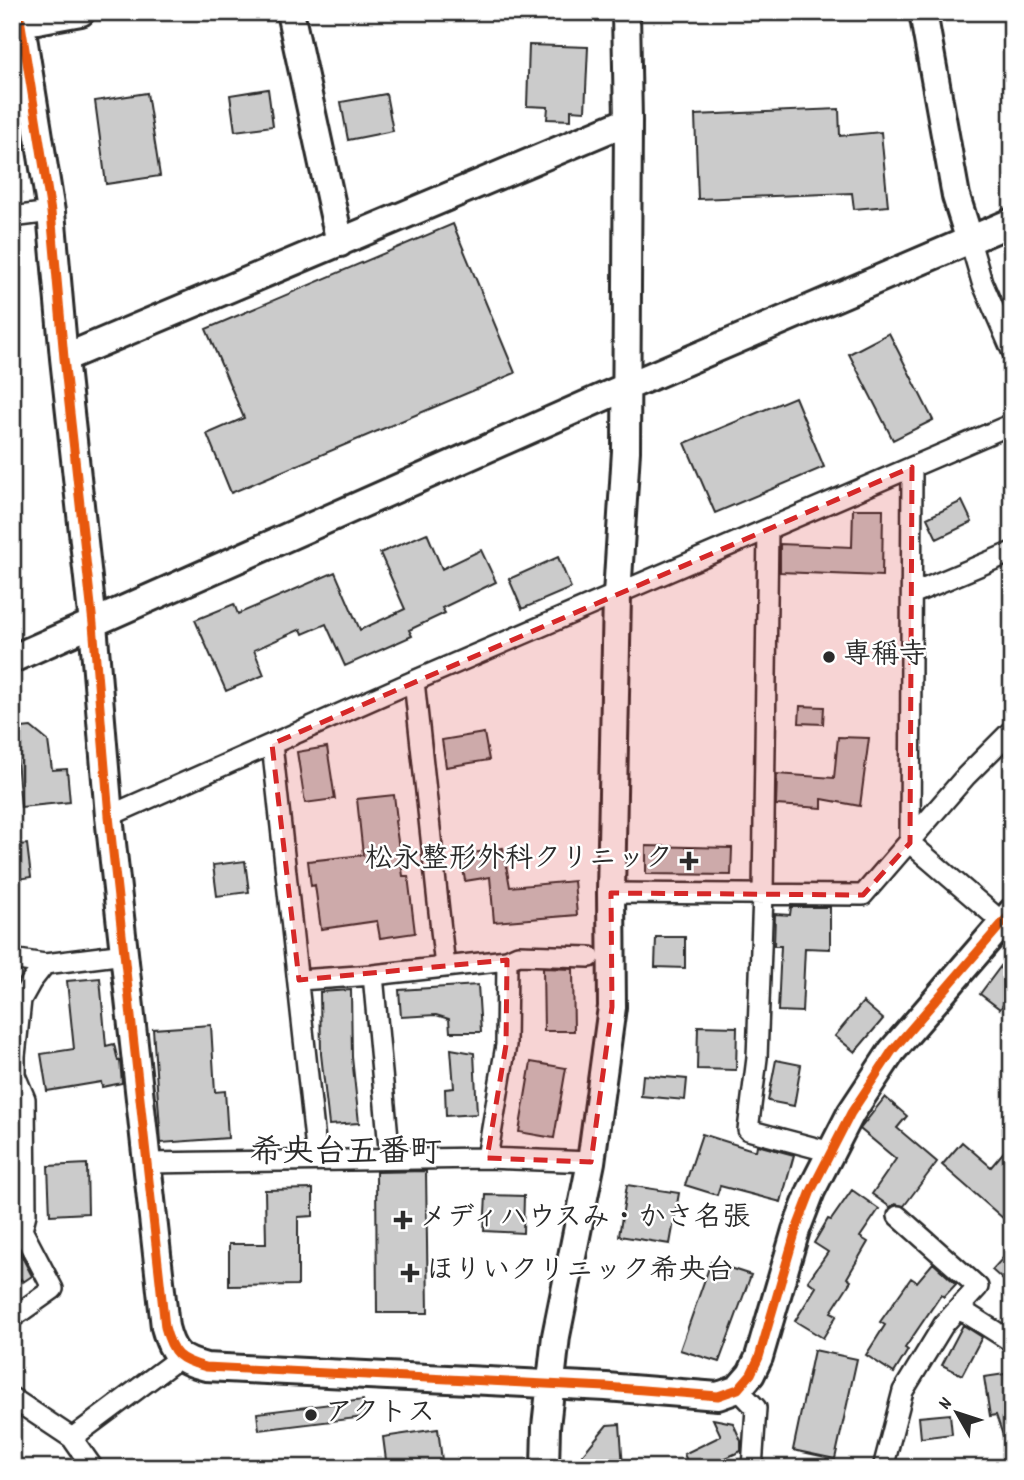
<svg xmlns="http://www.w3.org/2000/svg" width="1024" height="1480" viewBox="0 0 1024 1480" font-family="Dekko,'Klee One',sans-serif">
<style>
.building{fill:#cbcbcb;stroke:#2b2b2b;stroke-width:2}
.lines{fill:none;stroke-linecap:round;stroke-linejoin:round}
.street-casing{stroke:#2b2b2b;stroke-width:24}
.secondary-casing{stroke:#2b2b2b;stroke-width:32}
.street{stroke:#fff;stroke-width:19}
.secondary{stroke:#fff;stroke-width:26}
.cycleway-casing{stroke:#fff;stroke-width:13}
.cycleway{stroke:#e8590c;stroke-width:9}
.marked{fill:#d62828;fill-opacity:0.2;stroke:#d62828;stroke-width:5;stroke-dasharray:14 9;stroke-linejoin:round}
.poi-dot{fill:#2b2b2b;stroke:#fff;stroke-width:2.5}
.labels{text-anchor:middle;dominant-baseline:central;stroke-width:5;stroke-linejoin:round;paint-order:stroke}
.poi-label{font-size:28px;font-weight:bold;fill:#2b2b2b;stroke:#fff;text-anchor:start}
.quarter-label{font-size:32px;font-weight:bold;fill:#2b2b2b;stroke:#fff}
</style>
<rect width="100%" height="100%" fill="#fff"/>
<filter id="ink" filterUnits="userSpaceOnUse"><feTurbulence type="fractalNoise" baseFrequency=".0143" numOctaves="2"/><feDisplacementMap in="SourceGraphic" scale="14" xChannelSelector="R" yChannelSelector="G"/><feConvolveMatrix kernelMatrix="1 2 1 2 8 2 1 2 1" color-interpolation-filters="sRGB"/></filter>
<g filter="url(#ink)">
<path class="building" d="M 529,45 L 588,47 L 585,111 L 571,110 L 571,120 L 547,119 L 548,107 L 527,106 Z
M 268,89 L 273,126 L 235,131 L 230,95 Z
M 147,93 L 160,176 L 106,184 L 95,101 Z
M 386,94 L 393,131 L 348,140 L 341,102 Z
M 839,109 L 840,136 L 881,132 L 888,206 L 854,209 L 852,193 L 698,199 L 695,115 Z
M 453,224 L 515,373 L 231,493 L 207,434 L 244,418 L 206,329 Z
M 889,333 L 933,420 L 893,440 L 849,354 Z
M 795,397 L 824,467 L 715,513 L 685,443 Z
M 962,501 L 972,522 L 937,539 L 927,518 Z
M 853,509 L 883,509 L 882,576 L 780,572 L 780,544 L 852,547 Z
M 427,533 L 442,569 L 481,550 L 496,582 L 442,608 L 445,613 L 409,630 L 412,636 L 345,666 L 326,624 L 303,634 L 301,629 L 254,650 L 264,675 L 226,691 L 195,620 L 234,604 L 238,614 L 335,572 L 360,630 L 405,609 L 380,553 Z
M 558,557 L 571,588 L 522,609 L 509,579 Z
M 800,706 L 824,707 L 823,724 L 799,723 Z
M 31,727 L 48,741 L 52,770 L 67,769 L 70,802 L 21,807 L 17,759 L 12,759 L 12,729 Z
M 484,733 L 489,760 L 446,767 L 442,740 Z
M 838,737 L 869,738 L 860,806 L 822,799 L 822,808 L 776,805 L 777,774 L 834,778 Z
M 327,747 L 335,799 L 305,803 L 297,752 Z
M 394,795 L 397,820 L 395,821 L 403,876 L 408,876 L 415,933 L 380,938 L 377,921 L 321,929 L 315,885 L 311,886 L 308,861 L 363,855 L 357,799 Z
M 27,844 L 31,877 L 12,880 L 12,846 Z
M 646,846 L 732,848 L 731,875 L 646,874 Z
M 503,848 L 510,887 L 574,881 L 577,915 L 494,922 L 490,877 L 465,881 L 461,855 Z
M 245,861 L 249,892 L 217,896 L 213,865 Z
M 791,907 L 830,907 L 830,949 L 805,948 L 802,1012 L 778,1011 L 781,946 L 774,946 L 775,914 L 790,915 Z
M 656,937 L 685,937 L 685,968 L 655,967 Z
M 1012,951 L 1012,993 L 1000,1009 L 980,994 Z
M 543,968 L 573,969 L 574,1031 L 544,1031 Z
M 100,978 L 106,1046 L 114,1044 L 118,1061 L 120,1061 L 122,1083 L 102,1087 L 101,1082 L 47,1091 L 41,1054 L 74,1049 L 67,981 Z
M 478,985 L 481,1032 L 450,1032 L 449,1019 L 436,1015 L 401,1017 L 399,990 Z
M 351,990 L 352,1057 L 359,1123 L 329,1125 L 321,1054 L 320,992 Z
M 863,1002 L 883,1019 L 855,1052 L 835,1036 Z
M 211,1025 L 215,1092 L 225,1091 L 228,1138 L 161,1143 L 153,1029 Z
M 698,1026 L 737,1027 L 736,1070 L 697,1069 Z
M 451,1049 L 474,1053 L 477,1114 L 446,1116 L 445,1089 L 454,1088 Z
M 776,1060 L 801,1065 L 794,1106 L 768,1101 Z
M 531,1062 L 566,1068 L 554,1138 L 519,1132 Z
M 643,1075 L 687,1079 L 685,1100 L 641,1096 Z
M 885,1097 L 907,1116 L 897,1128 L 937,1162 L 904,1206 L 895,1204 L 890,1207 L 872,1194 L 896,1159 L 860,1129 Z
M 702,1134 L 756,1151 L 757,1145 L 794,1155 L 781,1202 L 720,1186 L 717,1195 L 685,1185 Z
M 962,1142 L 991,1167 L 1012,1142 L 1012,1226 L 942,1165 Z
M 87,1164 L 88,1213 L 50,1215 L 48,1166 Z
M 426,1171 L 428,1313 L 377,1313 L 376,1172 Z
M 627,1185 L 679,1193 L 670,1244 L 619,1236 Z
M 313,1189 L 313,1216 L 298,1217 L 298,1285 L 229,1286 L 229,1244 L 266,1244 L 265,1190 Z
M 852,1190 L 879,1209 L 860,1237 L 868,1242 L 847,1278 L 851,1281 L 831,1312 L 837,1315 L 823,1338 L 795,1321 L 816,1287 L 808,1281 L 828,1252 L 814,1243 L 828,1219 L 831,1220 Z
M 486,1195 L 524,1196 L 523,1233 L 484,1231 Z
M 12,1238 L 32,1276 L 23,1282 L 21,1279 L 12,1285 Z
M 1012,1248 L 1012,1288 L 992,1270 Z
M 711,1262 L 751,1275 L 719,1362 L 680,1350 Z
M 933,1263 L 956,1284 L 944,1297 L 941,1295 L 905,1348 L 908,1350 L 894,1373 L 866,1355 L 885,1325 L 880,1322 L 911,1278 L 917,1282 Z
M 963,1325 L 982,1337 L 962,1375 L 942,1365 Z
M 814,1350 L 857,1359 L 835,1459 L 793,1450 Z
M 1012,1373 L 1012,1453 L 1009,1453 L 996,1415 L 990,1416 L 984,1377 Z
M 363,1400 L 365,1417 L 259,1430 L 257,1413 Z
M 950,1414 L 952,1434 L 921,1438 L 919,1417 Z
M 713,1419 L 733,1423 L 741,1441 L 741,1451 L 704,1468 L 690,1468 L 684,1454 L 721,1436 Z
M 620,1424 L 623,1468 L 582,1468 L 582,1455 L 607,1425 Z
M 438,1429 L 443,1468 L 387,1468 L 383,1437 Z"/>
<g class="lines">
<g class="street-casing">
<path id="street" d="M 12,217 L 51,212
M 970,241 L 982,282 L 1012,351
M 768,529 L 763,894 L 757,1058 L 748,1130 L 831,1152
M 912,594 L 1012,552
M 414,681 L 445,967
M 272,744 L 317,1159
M 109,816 L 414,681 L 1012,424
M 910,843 L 912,467
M 910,843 L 1002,922
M 611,893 L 863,895 L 966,776 L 1012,730
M 12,959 L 45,964 L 125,954
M 373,975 L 390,1159
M 299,980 L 373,975 L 507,960 L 518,955 L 590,957
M 487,1158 L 506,1045 L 507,960
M 146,1163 L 487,1158 L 591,1162
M 958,1310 L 968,1314 L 1012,1342
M 12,1318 L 53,1289 L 22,1230 L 26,1214 L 25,1099 L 15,1075 L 15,1056 L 21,1000 L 31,982 L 45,964
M 738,1389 L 756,1408 L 752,1468
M 12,1398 L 72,1438 L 93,1468
M 72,1438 L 179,1358
M 883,1468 L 903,1391 L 944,1324 L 978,1287 L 898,1216"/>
</g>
<g class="secondary-casing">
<path id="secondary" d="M 19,12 L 51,212 L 64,358 L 93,624 L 109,816 L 165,1327 C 172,1354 179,1360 206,1367 L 606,1387 L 718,1396 L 738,1389 L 751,1374 L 759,1357 L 796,1230 L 811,1191 L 851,1113 L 892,1051 L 1012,912
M 290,12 L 340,243
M 923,12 L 956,196 L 970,241
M 21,23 L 81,12
M 64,358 L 628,121
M 12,659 L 626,387 L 1012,222
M 545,1468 L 546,1427 L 556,1336 L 591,1162 L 612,1007 L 611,893 L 617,595 L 626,451 L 628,121 L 626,12"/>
</g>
<use href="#street" class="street"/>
<use href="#secondary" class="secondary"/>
<g class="cycleway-casing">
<path id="cycleway" d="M 19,12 L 51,212 L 64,358 L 93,624 L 109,816 L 165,1327 C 172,1354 179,1360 206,1367 L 606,1387 L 718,1396 L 738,1389 L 751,1374 L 759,1357 L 796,1230 L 811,1191 L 851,1113 L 892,1051 L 1012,912"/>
</g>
<use href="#cycleway" class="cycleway"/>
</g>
</g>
<path class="marked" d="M 912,467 L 910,843 L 863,895 L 611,893 L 612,1007 L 591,1162 L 487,1158 L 506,1045 L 507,960 L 299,980 L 272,744 Z"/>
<g class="poi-dot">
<circle cx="829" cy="657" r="7"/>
<path d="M685.5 850.5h7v7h7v7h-7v7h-7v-7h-7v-7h7z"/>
<path d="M399.5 1209.5h7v7h7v7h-7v7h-7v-7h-7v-7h7z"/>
<path d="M406.5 1262.5h7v7h7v7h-7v7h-7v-7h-7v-7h7z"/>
<circle cx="311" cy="1415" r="7"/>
</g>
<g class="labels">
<g class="poi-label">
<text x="843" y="657">専稱寺</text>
<text x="673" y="861" text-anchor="end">松永整形外科クリニック</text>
<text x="419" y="1220">メディハウスみ・かさ名張</text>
<text x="426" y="1273">ほりいクリニック希央台</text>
<text x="325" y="1415">アクトス</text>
</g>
<g class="quarter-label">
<text x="346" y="1155">希央台五番町</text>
</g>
</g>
<rect width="1024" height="1480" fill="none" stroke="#fff" stroke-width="42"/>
<rect x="21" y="21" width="982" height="1438" fill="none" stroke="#2b2b2b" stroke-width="2.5" filter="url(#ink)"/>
<g transform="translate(957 1413) rotate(309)" stroke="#ffffff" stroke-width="5" paint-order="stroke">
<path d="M0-5L12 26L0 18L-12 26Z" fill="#2b2b2b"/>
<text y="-10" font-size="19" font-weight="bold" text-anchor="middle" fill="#2b2b2b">N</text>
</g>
</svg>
